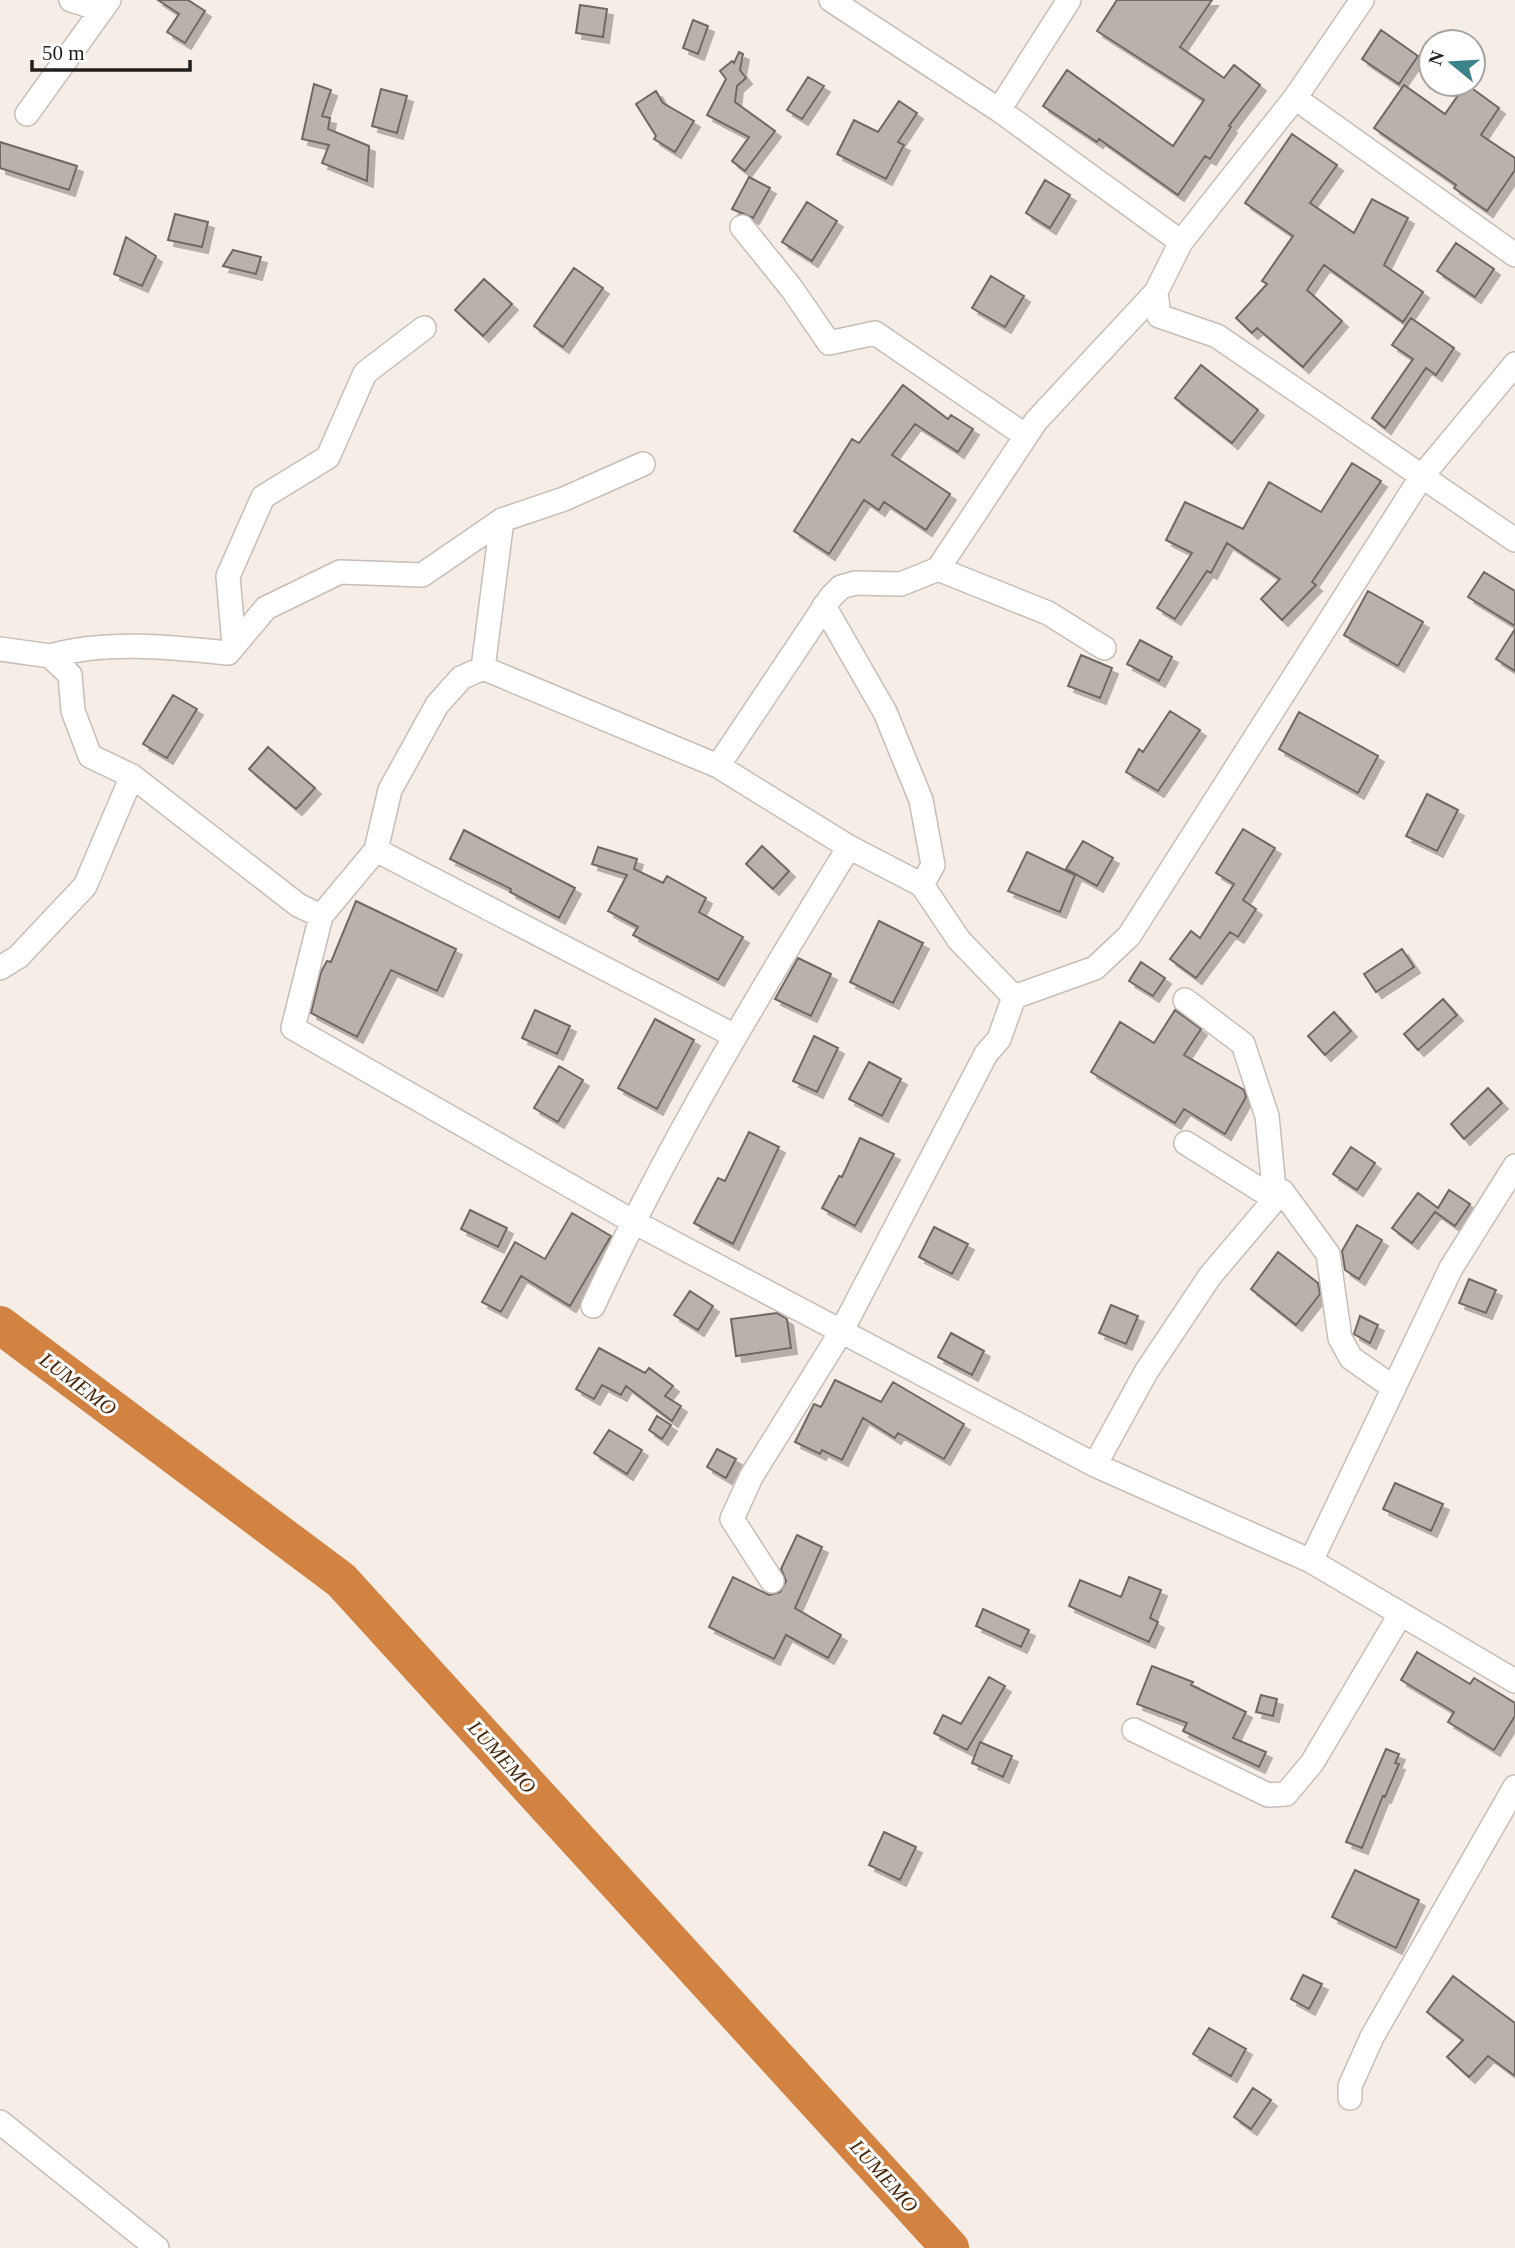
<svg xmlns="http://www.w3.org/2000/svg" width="1515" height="2248" viewBox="0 0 1515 2248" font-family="Georgia,serif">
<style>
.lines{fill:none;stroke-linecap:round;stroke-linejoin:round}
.river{stroke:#d28342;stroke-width:38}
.building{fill:#b9b1ab;stroke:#706863;stroke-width:2;filter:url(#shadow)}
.minor-casing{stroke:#c6bdb7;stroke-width:26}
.minor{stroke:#fff;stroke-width:23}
.labels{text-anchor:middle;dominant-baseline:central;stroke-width:6;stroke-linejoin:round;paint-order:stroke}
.water-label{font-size:21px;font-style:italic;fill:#47270b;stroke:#fff}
</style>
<defs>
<filter id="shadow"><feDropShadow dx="6" dy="6" stdDeviation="0" flood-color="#0004"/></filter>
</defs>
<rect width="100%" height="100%" fill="#f7ede7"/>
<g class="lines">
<path class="river" d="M 0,1325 L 341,1580 L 950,2248"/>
</g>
<path class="building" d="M 158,0 L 188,0 L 205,11 L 185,43 L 167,32 L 179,14 Z
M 1117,0 L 1212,0 L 1180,47 L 1224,78 L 1234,65 L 1260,85 L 1229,126 L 1231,127 L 1210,159 L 1205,156 L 1178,195 L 1099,139 L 1097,142 L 1043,106 L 1067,70 L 1173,146 L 1204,100 L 1097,31 Z
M 580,5 L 607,9 L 603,37 L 576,33 Z
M 693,20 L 708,26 L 698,54 L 683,48 Z
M 1381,30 L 1418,56 L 1399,84 L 1362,59 Z
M 739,52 L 743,54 L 740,70 L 746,78 L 737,86 L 735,102 L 775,131 L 745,171 L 732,161 L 749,137 L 707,115 L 726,79 L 720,71 L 732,61 L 734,63 Z
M 808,77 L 824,86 L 802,119 L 787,110 Z
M 314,84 L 331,90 L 322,116 L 330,118 L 328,129 L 369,146 L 367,181 L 322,163 L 329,145 L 302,139 Z
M 1466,84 L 1499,108 L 1481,135 L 1515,158 L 1515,170 L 1487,211 L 1454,188 L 1456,185 L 1374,128 L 1404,85 L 1445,114 Z
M 381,89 L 407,96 L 397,133 L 372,126 Z
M 656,91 L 663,103 L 694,121 L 675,152 L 654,139 L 656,136 L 636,104 Z
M 899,101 L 917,113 L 898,142 L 904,145 L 886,179 L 837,154 L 854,120 L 878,132 Z
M 1292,134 L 1337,165 L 1310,203 L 1354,233 L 1372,199 L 1408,218 L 1384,265 L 1423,292 L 1403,322 L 1324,265 L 1307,290 L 1342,321 L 1303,367 L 1257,328 L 1252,333 L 1236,318 L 1267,284 L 1262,281 L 1293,236 L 1245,203 Z
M 0,142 L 77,166 L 69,190 L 0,168 Z
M 749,177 L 770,188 L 753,218 L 732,209 Z
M 1045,180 L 1070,195 L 1050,228 L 1026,213 Z
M 807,202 L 837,221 L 812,261 L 782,242 Z
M 175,214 L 208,222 L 202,247 L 168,240 Z
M 126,237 L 156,256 L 142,286 L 114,274 Z
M 1456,243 L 1494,269 L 1475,297 L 1437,271 Z
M 233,250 L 261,257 L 256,274 L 223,266 Z
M 574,268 L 603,288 L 563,347 L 534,326 Z
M 991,276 L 1024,296 L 1005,327 L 972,308 Z
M 484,279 L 512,304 L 483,336 L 455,310 Z
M 1411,318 L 1454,348 L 1436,375 L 1426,368 L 1385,428 L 1372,418 L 1413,359 L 1392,345 Z
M 1201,365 L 1258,410 L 1232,443 L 1175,398 Z
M 903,385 L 948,419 L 951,415 L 973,429 L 958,452 L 915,424 L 892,455 L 950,494 L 926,530 L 884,502 L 879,510 L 864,500 L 829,554 L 794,531 L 852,439 L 859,443 Z
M 1352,463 L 1381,481 L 1312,582 L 1316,585 L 1282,620 L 1261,599 L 1280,579 L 1227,543 L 1211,573 L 1207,571 L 1175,619 L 1157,608 L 1192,553 L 1166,540 L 1185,502 L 1243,529 L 1269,482 L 1321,512 Z
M 1484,572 L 1515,591 L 1515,626 L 1468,597 Z
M 1368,591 L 1423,622 L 1398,666 L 1344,635 Z
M 1515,629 L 1515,671 L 1496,659 Z
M 1140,640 L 1172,657 L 1159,681 L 1127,664 Z
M 1081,655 L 1112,668 L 1100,698 L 1068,686 Z
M 173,695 L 197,709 L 167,758 L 143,744 Z
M 1170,711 L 1200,730 L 1158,791 L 1126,772 L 1139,749 L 1143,752 Z
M 1299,712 L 1378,756 L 1358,793 L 1279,749 Z
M 268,747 L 315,788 L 296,809 L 249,769 Z
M 1427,794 L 1458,810 L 1437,851 L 1406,836 Z
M 1243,829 L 1275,848 L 1243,900 L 1256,909 L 1238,937 L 1230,932 L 1196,978 L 1170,959 L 1191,931 L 1200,938 L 1234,884 L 1216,873 Z
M 464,830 L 575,888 L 559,918 L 510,892 L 511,889 L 450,859 Z
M 1083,841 L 1113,858 L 1097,886 L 1066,869 Z
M 762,846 L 789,871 L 773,889 L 746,864 Z
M 598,847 L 637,859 L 634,869 L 663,883 L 667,876 L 706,898 L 699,912 L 743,937 L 718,980 L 633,935 L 638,927 L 608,911 L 627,875 L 592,864 Z
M 1027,852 L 1075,875 L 1060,912 L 1008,891 Z
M 356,901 L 456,949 L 437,991 L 391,970 L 357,1037 L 311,1013 L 321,972 L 327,961 L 331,962 Z
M 879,921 L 923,943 L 893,1003 L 850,982 Z
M 1402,949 L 1414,967 L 1376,992 L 1364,974 Z
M 798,958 L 831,974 L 811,1016 L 775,999 Z
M 1141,962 L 1165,978 L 1153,996 L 1129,981 Z
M 1443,999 L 1457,1015 L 1418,1050 L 1404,1034 Z
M 535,1010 L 570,1026 L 557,1054 L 522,1038 Z
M 1175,1010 L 1201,1029 L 1184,1055 L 1244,1090 L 1246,1097 L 1225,1134 L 1184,1109 L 1175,1123 L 1091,1072 L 1120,1022 L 1154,1043 Z
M 1334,1012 L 1351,1031 L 1325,1055 L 1308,1036 Z
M 655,1019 L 694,1040 L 657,1109 L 618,1088 Z
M 814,1036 L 838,1048 L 817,1092 L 793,1081 Z
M 869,1062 L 901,1079 L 882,1116 L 849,1099 Z
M 559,1066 L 583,1080 L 558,1122 L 534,1108 Z
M 1488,1088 L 1502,1103 L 1464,1139 L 1451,1124 Z
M 749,1132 L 779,1147 L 733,1244 L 694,1223 L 718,1178 L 725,1181 Z
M 860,1138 L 894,1154 L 855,1226 L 822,1208 L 839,1176 L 842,1177 Z
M 1351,1147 L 1375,1163 L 1357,1190 L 1333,1174 Z
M 1449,1190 L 1470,1204 L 1455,1226 L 1435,1212 L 1412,1243 L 1392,1228 L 1418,1193 L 1438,1208 Z
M 470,1210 L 507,1228 L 498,1247 L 461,1229 Z
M 572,1213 L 611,1236 L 570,1306 L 521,1276 L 501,1312 L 482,1302 L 515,1242 L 545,1259 Z
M 1357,1225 L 1382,1240 L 1359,1279 L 1345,1270 L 1342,1251 Z
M 934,1227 L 968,1244 L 952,1274 L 919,1257 Z
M 1278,1252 L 1318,1283 L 1320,1294 L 1296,1325 L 1251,1289 Z
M 1469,1279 L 1496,1290 L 1486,1313 L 1459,1303 Z
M 690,1291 L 713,1306 L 698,1330 L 674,1315 Z
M 1111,1305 L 1138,1316 L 1126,1344 L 1099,1333 Z
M 777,1313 L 787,1319 L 791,1348 L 736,1356 L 731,1319 Z
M 1360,1316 L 1378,1325 L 1370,1343 L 1354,1334 Z
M 951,1333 L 984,1351 L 972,1375 L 938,1357 Z
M 599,1348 L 645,1373 L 649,1368 L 673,1386 L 665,1396 L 681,1406 L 672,1421 L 626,1386 L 621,1395 L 602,1385 L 594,1399 L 576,1389 Z
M 835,1380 L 881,1402 L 893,1382 L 964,1424 L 944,1459 L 898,1433 L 895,1438 L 863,1418 L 842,1460 L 822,1450 L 820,1454 L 795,1442 L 814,1404 L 821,1407 Z
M 657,1416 L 671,1425 L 662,1439 L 649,1430 Z
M 609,1430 L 642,1450 L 627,1474 L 594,1453 Z
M 717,1449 L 736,1459 L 726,1478 L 707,1467 Z
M 1395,1483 L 1443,1504 L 1431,1531 L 1383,1509 Z
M 797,1535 L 822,1547 L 795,1608 L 841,1635 L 828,1658 L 786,1635 L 774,1659 L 709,1627 L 733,1577 L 769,1595 L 780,1592 L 786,1581 L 781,1569 Z
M 1129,1577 L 1161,1590 L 1150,1618 L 1158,1622 L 1149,1642 L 1069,1606 L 1080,1580 L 1121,1597 Z
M 983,1609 L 1029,1630 L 1021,1647 L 976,1626 Z
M 1417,1652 L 1470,1684 L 1474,1678 L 1515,1703 L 1515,1716 L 1494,1750 L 1448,1722 L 1454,1712 L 1401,1680 Z
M 1152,1666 L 1193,1682 L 1191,1685 L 1246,1712 L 1233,1738 L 1266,1752 L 1259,1767 L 1183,1731 L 1187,1723 L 1137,1704 Z
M 989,1677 L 1005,1686 L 967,1750 L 934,1733 L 943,1715 L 961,1724 Z
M 1261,1695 L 1277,1699 L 1273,1716 L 1256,1712 Z
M 980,1742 L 1012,1756 L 1003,1777 L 972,1763 Z
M 1386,1749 L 1399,1754 L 1395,1763 L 1399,1764 L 1385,1797 L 1383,1796 L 1362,1848 L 1346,1842 Z
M 884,1832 L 916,1847 L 900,1880 L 869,1865 Z
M 1355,1870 L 1419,1900 L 1396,1948 L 1332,1917 Z
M 1303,1975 L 1322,1984 L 1309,2009 L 1291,1999 Z
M 1453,1976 L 1515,2023 L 1515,2076 L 1488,2056 L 1469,2077 L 1447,2057 L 1463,2040 L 1427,2012 Z
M 1209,2028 L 1246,2049 L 1231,2076 L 1193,2054 Z
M 1253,2088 L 1271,2100 L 1251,2129 L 1234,2117 Z"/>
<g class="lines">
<g class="minor-casing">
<path id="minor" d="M 71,0 L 102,10
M 831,0 L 999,110 L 1181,242
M 1362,0 L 1295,98 L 1181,242 L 1156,292 L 1159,316 L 1217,336 L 1515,540
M 1295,98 L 1515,255
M 999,110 L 1069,0
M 27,114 L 109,0
M 742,227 L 792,289 L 829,343 L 875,333 L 1026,436
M 938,569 L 1048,613 L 1104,648
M 824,606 L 885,712 L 921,800 L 933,865 L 922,885
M 234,645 L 228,576 L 263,497 L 328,457 L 365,373 L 424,328
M 0,649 L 50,656 L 70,675 L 73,711 L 90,756 L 132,776 L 298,905 L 321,916
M 50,656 C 106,640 170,647 228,653 L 266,608 L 340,572 L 422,575 L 502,520 L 564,499 L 643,464
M 483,668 L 502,520
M 718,766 L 831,597 L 841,587 L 855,583 L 901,584 L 938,569 L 1036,421 L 1156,292
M 376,850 L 733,1035
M 0,968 L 18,957 L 85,886 L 132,776
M 1014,997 L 959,940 L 922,885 L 849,847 L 718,766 L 483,668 L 461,678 L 437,705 L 390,790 L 376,850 L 321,916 L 293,1028 L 632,1221 L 1095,1465 L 1311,1561 L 1515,1681
M 1185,1000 L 1243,1044 L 1267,1116 L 1275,1199
M 1186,1143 L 1275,1199
M 593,1306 C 667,1146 757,997 849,847
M 1095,1465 L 1146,1372 L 1210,1276 L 1282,1191 L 1328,1254 L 1340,1338 L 1351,1358 L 1394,1388
M 1311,1561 L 1451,1268 L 1515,1166
M 772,1581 L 732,1519 L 751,1477 L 841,1332 L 986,1054 L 999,1039 L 1014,997 L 1095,968 L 1129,936 L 1422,476 L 1515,364
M 1134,1730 L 1268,1795 L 1286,1794 L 1312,1763 L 1400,1615
M 1350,2098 L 1350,2086 L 1372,2037 L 1515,1787
M 0,2122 L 157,2248"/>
</g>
<use href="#minor" class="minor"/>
</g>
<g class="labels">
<g class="water-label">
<text transform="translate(78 1384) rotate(37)">LUMEMO</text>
<text transform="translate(502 1757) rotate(48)">LUMEMO</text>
<text transform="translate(884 2176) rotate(48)">LUMEMO</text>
</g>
</g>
<g transform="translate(1452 63) rotate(288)"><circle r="33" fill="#ffffff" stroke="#a6a5a4" stroke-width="2"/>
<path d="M0-5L12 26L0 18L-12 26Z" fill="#3b8389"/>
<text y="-10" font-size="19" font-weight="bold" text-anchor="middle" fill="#211e1c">N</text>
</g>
<path d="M32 60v10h158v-10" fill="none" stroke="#211e1c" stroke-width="3.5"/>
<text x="42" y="60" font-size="21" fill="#211e1c" stroke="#ffffff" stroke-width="5" paint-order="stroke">50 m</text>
</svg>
